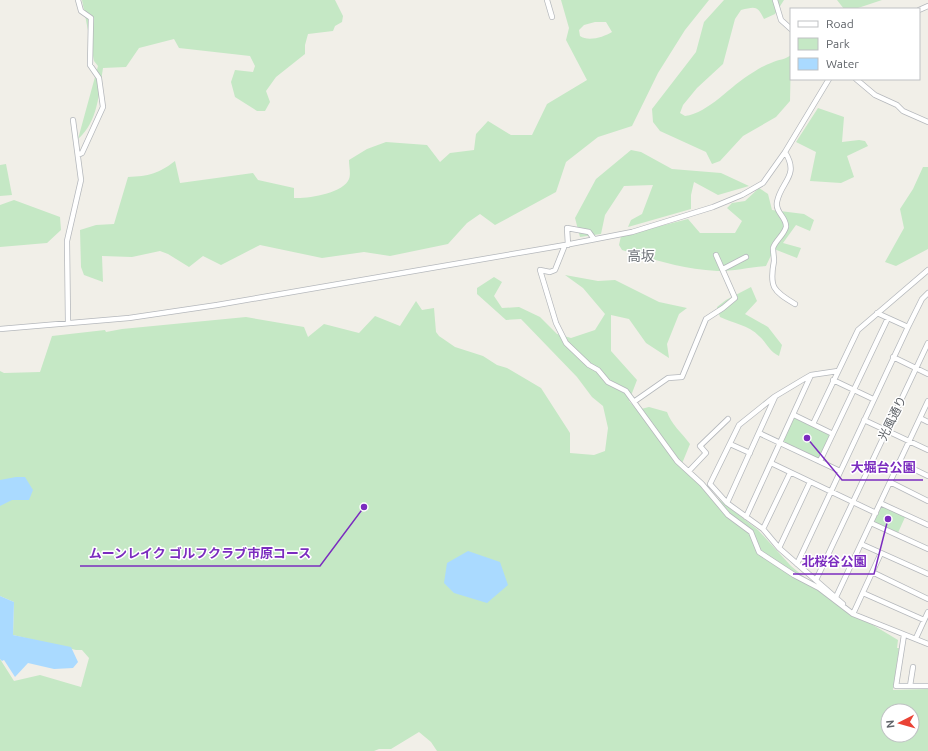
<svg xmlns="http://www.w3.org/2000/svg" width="928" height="751" viewBox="0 0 928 751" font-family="Ubuntu,'Noto Sans JP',sans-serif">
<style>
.green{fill:#c5e8c5;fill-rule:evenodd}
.water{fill:#aadaff}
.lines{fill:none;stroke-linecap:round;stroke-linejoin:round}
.minor-casing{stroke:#b5b8bc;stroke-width:6}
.minor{stroke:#fff;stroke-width:4.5}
.labels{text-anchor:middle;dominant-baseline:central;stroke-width:3;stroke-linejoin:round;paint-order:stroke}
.street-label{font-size:12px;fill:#5f6368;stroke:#fff}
.quarter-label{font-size:14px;fill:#70757a;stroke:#fff}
.leader{fill:none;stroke:#7b2cbf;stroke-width:1.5}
.callout-dot{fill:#7b2cbf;stroke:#fff;stroke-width:1.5}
.callout-label{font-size:13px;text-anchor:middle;font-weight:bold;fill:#7b2cbf;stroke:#fff;stroke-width:3;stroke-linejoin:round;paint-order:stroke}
</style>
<rect width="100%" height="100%" fill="#f1efe8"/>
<path class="green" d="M 82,0 L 335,0 L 343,16 L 342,22 L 335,26 L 333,31 L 308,34 L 305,45 L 305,54 L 276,77 L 266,91 L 270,102 L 265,111 L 257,111 L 235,97 L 231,82 L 235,70 L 253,72 L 255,66 L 250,56 L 179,48 L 174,39 L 139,48 L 126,67 L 103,68 C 99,93 98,122 78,139 L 98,66 L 94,61 Z
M 561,0 L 709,0 L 685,30 L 658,73 L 632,126 L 598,137 L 566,162 L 556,192 L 495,225 L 480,214 L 467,223 L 448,244 L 390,256 L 364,252 L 322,258 L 260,245 L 221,265 L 203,256 L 189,267 L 168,254 L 160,251 L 132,257 L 102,256 L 103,282 L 84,275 L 81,267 L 80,230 L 96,225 L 114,224 L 128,177 C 149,176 158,174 175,161 L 180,183 L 253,173 L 258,180 L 294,188 L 294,198 C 307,199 344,193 349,179 C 351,174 349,166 349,160 L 367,149 L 386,142 L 427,145 L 440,162 L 450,153 L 474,150 L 476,134 L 488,121 L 511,135 L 532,135 L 547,104 L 587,80 L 566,40 L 569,28 ZM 595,22 L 606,22 L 612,32 C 604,37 588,42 580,36 L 579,30 L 584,25 Z
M 724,0 L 784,0 L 775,14 L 764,19 C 757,5 755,7 741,10 L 735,19 L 723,64 L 697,88 L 683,105 L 680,113 L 685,116 C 709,113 731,85 752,73 C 758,69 765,65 771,63 C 779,59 785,60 791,55 L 790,101 L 776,117 L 743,136 L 720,161 L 712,164 L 706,152 L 660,131 L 653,122 L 652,109 L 696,52 L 704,22 Z
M 837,0 L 882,0 L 855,9 L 844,9 Z
M 818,108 L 844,117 L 842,142 L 859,140 L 865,141 L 868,146 L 847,156 L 854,177 L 841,183 L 810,181 L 816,152 L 796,142 Z
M 631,150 L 641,152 L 672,169 L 721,173 L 749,186 L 718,195 L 694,182 L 691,195 L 691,209 L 628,227 L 631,220 L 642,214 L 653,185 L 624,186 L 605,215 L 601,234 L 580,237 L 575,218 L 596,179 Z
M 6,164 L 12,195 L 0,196 L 0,165 Z
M 923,167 L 928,167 L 928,249 L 896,266 L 885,262 L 904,228 L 900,209 L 913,189 Z
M 759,188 L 768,194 L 772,210 L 804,214 L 814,220 L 810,231 L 796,225 L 783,243 L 801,248 L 797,258 L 774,249 L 766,266 C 750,267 734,271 717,271 C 681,269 656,260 622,250 L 619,245 L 621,236 L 688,219 L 700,233 L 735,233 L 742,221 L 727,208 L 732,203 L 745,201 Z
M 14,200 L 60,217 L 61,230 L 47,243 L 0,247 L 0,205 Z
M 565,275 L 598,281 L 615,280 L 659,302 L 687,308 L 679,314 L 667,344 L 669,358 L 646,343 L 629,319 L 611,315 L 611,351 L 637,380 L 629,401 L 637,410 L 649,407 L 667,412 C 671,424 682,433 690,444 L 681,466 L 698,483 L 758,530 L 791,566 L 833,601 L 898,640 L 897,648 L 899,648 L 893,690 L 928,689 L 928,751 L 437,751 L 431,742 L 419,732 L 391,749 L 379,749 L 374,751 L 0,751 L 0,659 L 14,681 L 40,675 L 81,687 L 89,658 L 82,650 L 76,650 L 13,635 L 14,602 L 0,596 L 0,371 L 4,373 L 40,372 L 52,336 L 105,330 L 106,332 L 122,329 L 246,317 L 304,327 L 308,337 L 324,324 L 359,333 L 375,316 L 400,326 L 416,301 L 422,310 L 434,308 L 436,332 L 439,336 L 455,347 L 483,356 L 497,365 L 507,368 L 541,388 L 570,433 L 570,453 L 594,455 L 605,451 L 608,428 L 603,406 L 592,397 L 577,377 L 521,319 L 506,320 L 477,294 L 477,288 L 494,277 L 502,282 L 494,296 L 502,308 L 519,307 L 540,317 L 557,334 L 571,338 L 595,330 L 605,314 L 583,288 ZM 888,711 L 912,711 L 912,735 L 888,735 Z
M 751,287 L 757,301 L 745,314 L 768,327 L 782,345 L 779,356 C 769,351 767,343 759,336 C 749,325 732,323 720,317 L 717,307 L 726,300 Z
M 794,415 L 833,434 L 820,461 L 780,443 Z
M 880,503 L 906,515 L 897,535 L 871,523 Z"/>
<path class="water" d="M 16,477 L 25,477 L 33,490 L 29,500 L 12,500 L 0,506 L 0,480 Z
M 468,551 L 500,562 L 508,585 L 487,603 L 454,593 L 444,583 L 447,563 Z
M 0,596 L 14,602 L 13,635 L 71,647 L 78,662 L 73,668 L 54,669 L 28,663 L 15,677 L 4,660 L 2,661 L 0,659 Z"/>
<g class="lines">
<g class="minor-casing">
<path id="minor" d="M 547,0 L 552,17
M 775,0 L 781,20 L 791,29
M 919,10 L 928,6
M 856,79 L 875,95 L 897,105 L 903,111 L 928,122
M 785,152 C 800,176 781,181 777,202 C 775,213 787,217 786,227 C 784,235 775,241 773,248 C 773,252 774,257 774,261 C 769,287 773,291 795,304
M 78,155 L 82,153 L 103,107 L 99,78 L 90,65 L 91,18 L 81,11 L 78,0
M 565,245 L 555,270 L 550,272 L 540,270 L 556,323 L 566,343 L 589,365 L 598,370 L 608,382 L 626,391 L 677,461 L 702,484 L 728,515 L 751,532 L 759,552 L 794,575 L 819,588 L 853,614 L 928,644
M 568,245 L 567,228 L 589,232 L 594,239
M 723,269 L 746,257
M 877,313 L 908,327
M 68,323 L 67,241 L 81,180 L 73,120
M 0,329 L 129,318 L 217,305 L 565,245 L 632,232 L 713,207 L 742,195 L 763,183 L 785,152 L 829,79
M 893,357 L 928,374
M 838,371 L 811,375 L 804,379 L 774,397 L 739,425 L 710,484 L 727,503 L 763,529 L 779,548 L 843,604
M 833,380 L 873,399
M 635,401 L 668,378 L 682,377 L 706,319 L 723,308 L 735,298 L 716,255
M 794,415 L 833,434
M 920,418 L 928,422
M 864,420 L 928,450
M 813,424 L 858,330 L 928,270
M 759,433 L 840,471
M 730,444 L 750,453
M 820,461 L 888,318
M 899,462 L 928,476
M 771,463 L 876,513
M 689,471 L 706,453 L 700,446 L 728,419
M 890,482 L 928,501
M 727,503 L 775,397
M 880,503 L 928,525
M 746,517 L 811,375
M 871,523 L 928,549
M 763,529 L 790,473
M 861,544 L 928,574
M 779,548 L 810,482
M 797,564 L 908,327 L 922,299 L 928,293
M 872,572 L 928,599
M 816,580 L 928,343
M 863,593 L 924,620
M 836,597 L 928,401
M 853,614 L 881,553
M 904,635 L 896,686 L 928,686
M 916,638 L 928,612
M 910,686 L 913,667"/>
</g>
<use href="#minor" class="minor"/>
</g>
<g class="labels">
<g class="street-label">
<text transform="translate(892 418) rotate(-64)">光風通り</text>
</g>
<g class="quarter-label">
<text x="641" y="256">高坂</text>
</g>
</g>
<path class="leader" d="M807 438L842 480H923M364 507L320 566H80M888 519L874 574H793"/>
<g class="callout-dot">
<circle cx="807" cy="438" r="4"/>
<circle cx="364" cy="507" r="4"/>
<circle cx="888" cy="519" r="4"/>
</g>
<g class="callout-label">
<text x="883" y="472">大堀台公園</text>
<text x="200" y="558">ムーンレイク ゴルフクラブ市原コース</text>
<text x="834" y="566">北桜谷公園</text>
</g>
<rect x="790" y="8" width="130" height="72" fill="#ffffff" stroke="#bfc1c3"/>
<rect x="798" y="21" width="20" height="6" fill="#ffffff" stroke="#bfc1c3"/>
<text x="826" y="28" font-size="12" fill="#5f6368">Road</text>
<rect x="798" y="38" width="20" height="12" fill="#c5e8c5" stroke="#bfc1c3"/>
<text x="826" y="48" font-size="12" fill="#5f6368">Park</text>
<rect x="798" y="58" width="20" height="12" fill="#aadaff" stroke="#bfc1c3"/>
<text x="826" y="68" font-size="12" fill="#5f6368">Water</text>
<g transform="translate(900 723) rotate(264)"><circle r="19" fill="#ffffff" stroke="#bfc1c3"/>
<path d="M0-3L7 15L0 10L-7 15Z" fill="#ea4335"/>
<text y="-6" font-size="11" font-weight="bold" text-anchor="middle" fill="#5f6368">N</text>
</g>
</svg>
